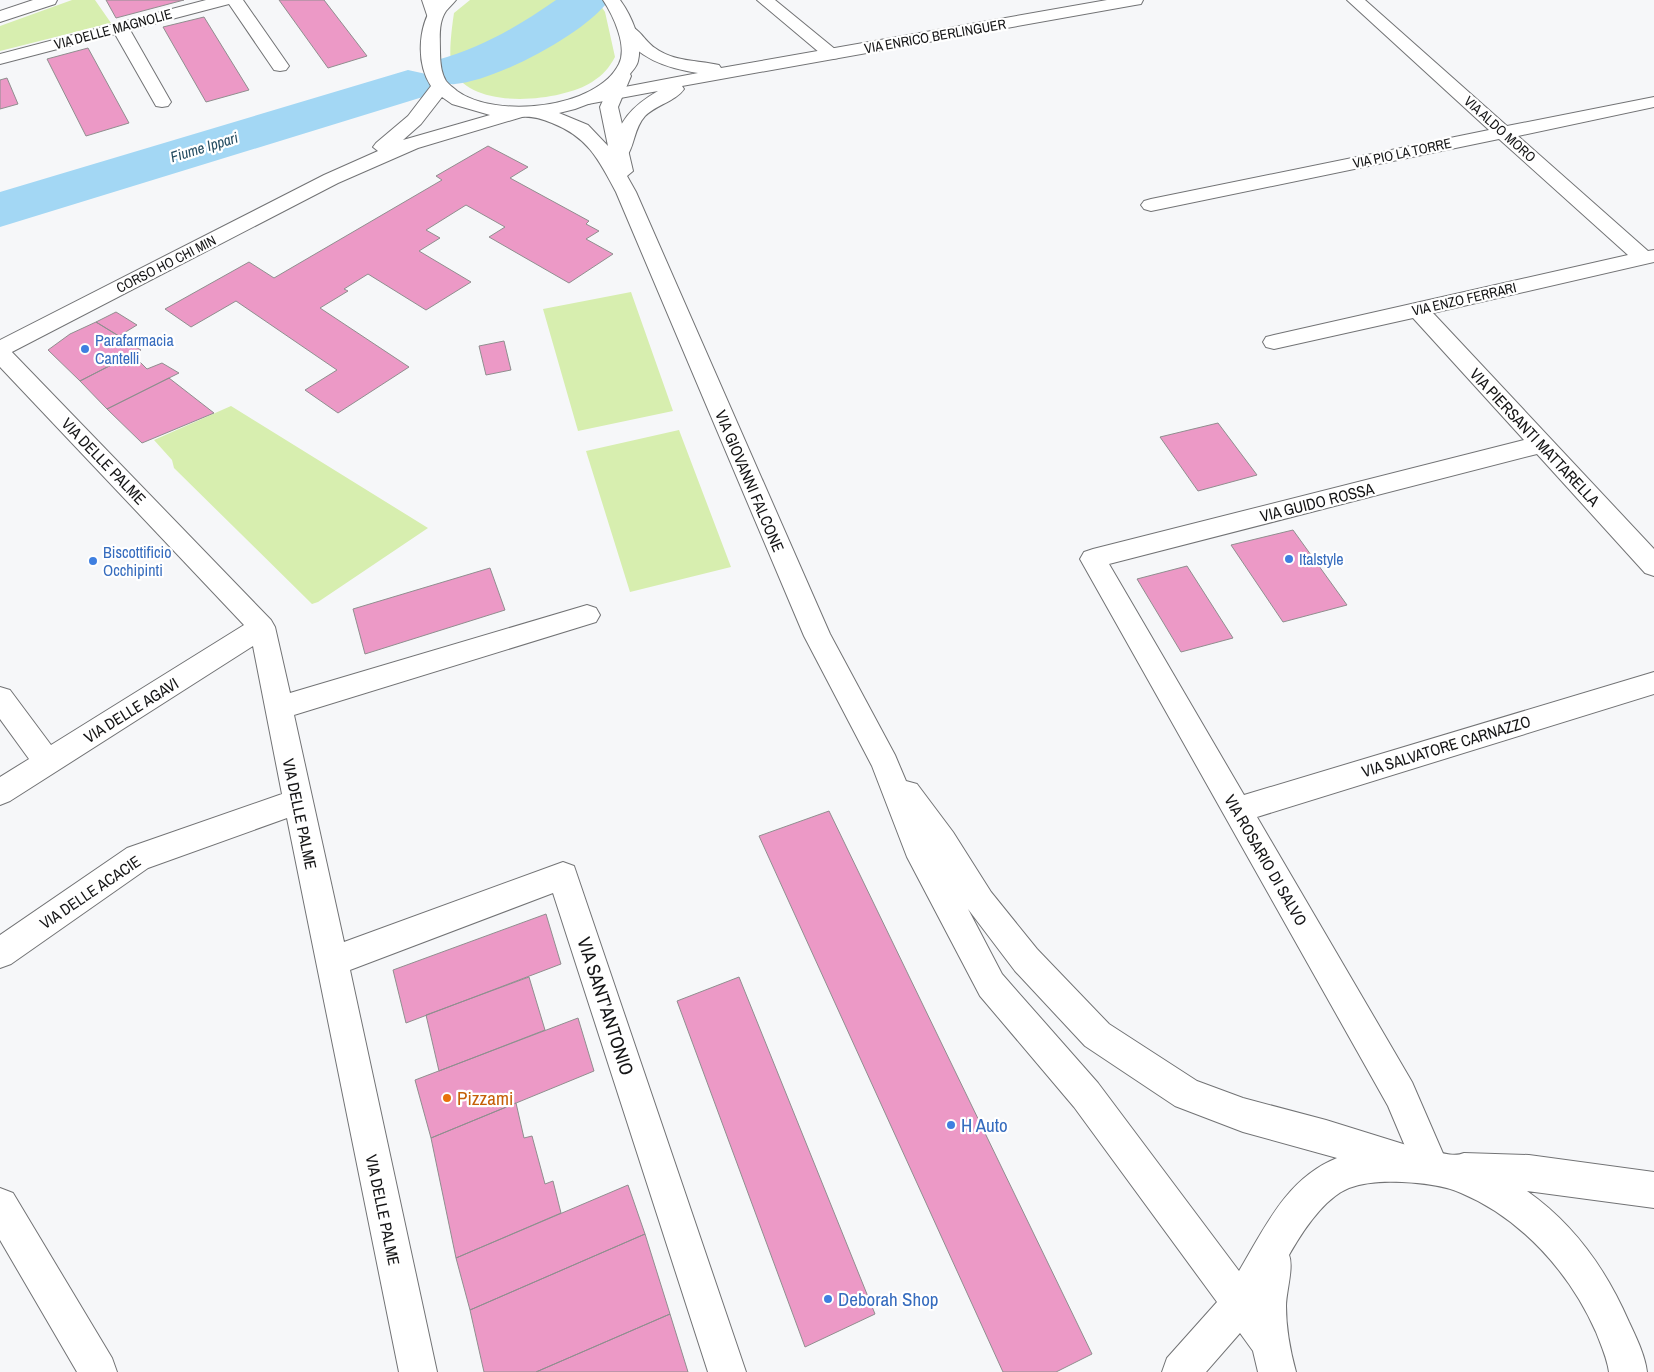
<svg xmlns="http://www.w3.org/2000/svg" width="1654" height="1372" viewBox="0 0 1654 1372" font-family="'Archivo Narrow',sans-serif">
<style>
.green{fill:#d7eeaf}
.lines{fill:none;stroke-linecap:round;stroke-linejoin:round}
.river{fill:#a3d7f4;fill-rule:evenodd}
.building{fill:#ec99c6;stroke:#908e8f}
.minor-casing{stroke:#727375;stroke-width:2}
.tertiary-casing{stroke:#727375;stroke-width:2}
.secondary-casing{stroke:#727375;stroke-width:2}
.minor{fill:#fff;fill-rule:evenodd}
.tertiary{fill:#fff;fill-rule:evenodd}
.secondary{fill:#fff;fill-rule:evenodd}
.shop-dot{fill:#3f7fe0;stroke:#fff;stroke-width:2}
.food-dot{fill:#e8710a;stroke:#fff;stroke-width:2}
.labels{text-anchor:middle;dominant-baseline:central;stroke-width:4.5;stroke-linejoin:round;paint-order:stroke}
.far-street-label{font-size:14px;fill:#151516;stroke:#fff}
.far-water-label{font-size:15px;font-style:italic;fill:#244c61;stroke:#fff}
.shop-label{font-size:16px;fill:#366cbe;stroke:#fff;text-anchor:start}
.street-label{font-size:16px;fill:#151516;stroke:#fff}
.near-street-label{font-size:19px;fill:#151516;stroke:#fff}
.near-food-label{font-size:19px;fill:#c56008;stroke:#fff;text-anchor:start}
.near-shop-label{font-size:19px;fill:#366cbe;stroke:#fff;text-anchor:start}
</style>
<rect width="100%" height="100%" fill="#f6f7f9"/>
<path class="green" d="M 72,0 L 95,0 L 111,23 L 0,51 L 0,26 Z
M 470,0 L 597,0 L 605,12 L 615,57 C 609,68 603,75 592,82 C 561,102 468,112 452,67 C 448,56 452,26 454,13 Z
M 631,292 L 673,411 L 578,431 L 543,309 Z
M 231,406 L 428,528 L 318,602 L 312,604 L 174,468 L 172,460 L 154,440 Z
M 679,430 L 731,567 L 630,592 L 586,451 Z"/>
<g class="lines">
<path class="river" d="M 556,0 L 609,0 C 586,33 496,81 455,84 C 450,85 442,82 437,80 L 429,70 L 437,60 C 483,47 517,27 556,0 Z
M 408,70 L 426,74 L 433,85 L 426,96 L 0,227 L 0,192 Z"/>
</g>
<path class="building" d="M 106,0 L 184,0 L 116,18 Z
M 279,0 L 324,0 L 367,56 L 328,68 Z
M 204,17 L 249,90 L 206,102 L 163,27 Z
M 88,48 L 129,123 L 86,136 L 47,59 Z
M 7,78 L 18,104 L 0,109 L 0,80 Z
M 488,146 L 528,167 L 510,178 L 589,221 L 586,224 L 599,231 L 586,239 L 613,254 L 569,283 L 489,237 L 505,227 L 466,205 L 426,230 L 440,238 L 419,251 L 471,282 L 426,310 L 368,274 L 344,289 L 348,291 L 320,308 L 409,367 L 338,413 L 305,390 L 337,370 L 236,301 L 191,327 L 165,309 L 249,262 L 274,278 L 442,180 L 436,176 Z
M 116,312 L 137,325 L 119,336 L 96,322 Z
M 96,322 L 141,350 L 80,381 L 48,350 L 70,334 Z
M 504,341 L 511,370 L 486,375 L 479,346 Z
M 132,354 L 147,369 L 162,363 L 179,373 L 107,409 L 80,381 Z
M 169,378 L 214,413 L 142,443 L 107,409 Z
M 1218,423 L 1257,475 L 1198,491 L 1160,437 Z
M 1293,530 L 1347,605 L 1283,622 L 1231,545 Z
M 1187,566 L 1233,638 L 1181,652 L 1137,579 Z
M 490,568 L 505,610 L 365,654 L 353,609 Z
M 829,811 L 1092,1354 L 1056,1372 L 1003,1372 L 759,836 Z
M 546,914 L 561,964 L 406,1023 L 393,970 Z
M 529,977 L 545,1030 L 439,1071 L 426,1015 Z
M 739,977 L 875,1314 L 805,1347 L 677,1001 Z
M 578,1018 L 594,1071 L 431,1138 L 415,1080 Z
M 516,1103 L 524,1138 L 532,1136 L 545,1184 L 553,1181 L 561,1213 L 456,1258 L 431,1138 Z
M 628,1185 L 645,1234 L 470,1310 L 456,1258 Z
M 645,1234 L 670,1314 L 536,1372 L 484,1372 L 470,1310 Z
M 670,1314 L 688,1372 L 536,1372 Z"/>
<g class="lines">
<g class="minor-casing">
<path id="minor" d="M 33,0 L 57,0 L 55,4 L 0,22 L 0,11 Z
M 206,0 L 243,0 L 289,66 L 286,70 L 280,71 L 274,70 L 229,4 L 130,30 L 171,102 L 168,106 L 162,107 L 156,106 L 115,34 L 0,64 L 0,54 Z
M 757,0 L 775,0 L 841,54 L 838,58 L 832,59 L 826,58 Z
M 1347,0 L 1365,0 L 1507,126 L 1654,97 L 1654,107 L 1518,136 L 1648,251 L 1654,250 L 1654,262 L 1433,313 L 1654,549 L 1654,576 L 1645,573 L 1537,454 L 1109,564 L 1244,795 L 1654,672 L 1654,694 L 1257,817 L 1412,1082 L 1448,1165 L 1442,1177 L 1430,1183 L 1418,1177 L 1388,1106 L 1080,559 L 1084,552 L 1093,549 L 1524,440 L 1413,318 L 1274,349 L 1266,347 L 1263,342 L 1266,337 L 1274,335 L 1628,255 L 1499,139 L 1151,211 L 1144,209 L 1141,205 L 1144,201 L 1151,199 L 1489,130 Z
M 0,346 L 8,348 L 271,620 L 275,627 L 290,693 L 587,605 L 596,608 L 600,615 L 596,622 L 294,715 L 344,942 L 563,862 L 574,866 L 746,1372 L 708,1372 L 553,893 L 350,970 L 437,1372 L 399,1372 L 287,818 L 148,868 L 11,964 L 0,968 L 0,935 L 127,848 L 282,794 L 253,646 L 10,801 L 0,805 L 0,777 L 29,759 L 0,719 L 0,687 L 10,690 L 51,745 L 244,625 L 0,367 Z
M 0,1188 L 13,1193 L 112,1358 L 117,1372 L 77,1372 L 0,1240 Z"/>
</g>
<g class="tertiary-casing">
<path id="tertiary" d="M 422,0 L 438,0 L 442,14 L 440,18 L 428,18 Z
M 1107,0 L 1143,0 L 1141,4 L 1135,5 L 682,86 L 684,89 C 676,101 656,105 645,116 C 634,128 635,144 627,156 L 620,158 L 613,156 L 610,152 C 620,121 630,107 658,91 L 588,104 L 582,103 L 579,99 L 582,95 L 588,94 L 698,73 C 665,68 638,58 618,30 L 621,26 C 637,22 643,40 655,48 C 674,62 697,60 719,65 L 721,68 Z"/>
</g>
<g class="secondary-casing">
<path id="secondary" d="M 438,0 L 456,0 C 453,4 449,7 446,11 C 438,23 440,38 440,52 C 440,61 441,73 446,81 C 449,85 454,88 457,91 C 495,119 597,109 619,64 C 628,46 613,15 603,0 L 620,0 C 631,15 643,41 638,61 C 637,66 633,70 630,74 L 631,76 L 618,107 L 633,171 L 627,176 L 636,192 L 830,634 L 895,755 L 906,781 L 917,784 L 953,832 L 991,892 L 1037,949 L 1109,1024 L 1197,1081 L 1243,1098 L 1326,1120 L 1416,1148 C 1431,1148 1450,1159 1464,1153 L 1529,1155 L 1654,1172 L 1654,1208 L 1527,1191 C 1574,1224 1606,1269 1629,1322 C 1636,1337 1645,1355 1647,1372 L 1609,1372 C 1607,1358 1601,1345 1596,1332 C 1570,1273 1521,1218 1461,1193 C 1443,1185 1422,1183 1402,1182 C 1384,1181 1365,1182 1349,1188 C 1324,1198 1302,1232 1289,1255 C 1294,1267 1286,1292 1286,1306 C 1286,1328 1290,1350 1296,1372 L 1258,1372 L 1253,1351 L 1240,1333 L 1206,1372 L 1162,1372 L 1167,1358 L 1217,1302 L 1074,1107 L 980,996 L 907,857 L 872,766 L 804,636 L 616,192 C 599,160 588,137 552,123 C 542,119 533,116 522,117 L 418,148 L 338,183 L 8,354 L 0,356 L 0,340 L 324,175 L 378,151 L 373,147 L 376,143 L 408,116 L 431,86 C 415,62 418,20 438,0 ZM 442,97 L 452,104 L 490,115 L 403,140 L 421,124 ZM 604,98 L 600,107 L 608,146 L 588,125 L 559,113 L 575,109 ZM 968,909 L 1015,971 L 1085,1046 L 1175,1106 L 1243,1132 L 1337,1158 C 1287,1178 1265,1227 1239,1271 L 1098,1083 L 1002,974 Z"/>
</g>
<use href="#minor" class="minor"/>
<use href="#tertiary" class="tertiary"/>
<use href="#secondary" class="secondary"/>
</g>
<g class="shop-dot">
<circle cx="85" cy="349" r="5"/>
<circle cx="1289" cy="559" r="5"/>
<circle cx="93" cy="561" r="5"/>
<circle cx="951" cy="1125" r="5"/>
<circle cx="828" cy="1299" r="5"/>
</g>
<circle class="food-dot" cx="447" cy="1098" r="5"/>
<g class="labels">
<g class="far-street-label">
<text transform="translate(113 29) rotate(-15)">VIA DELLE MAGNOLIE</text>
<text transform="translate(935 36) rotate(-10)">VIA ENRICO BERLINGUER</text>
<text transform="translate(1500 129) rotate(42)">VIA ALDO MORO</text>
<text transform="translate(1402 153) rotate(-12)">VIA PIO LA TORRE</text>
<text transform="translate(166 264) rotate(-27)">CORSO HO CHI MIN</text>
<text transform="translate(1464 299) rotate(-13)">VIA ENZO FERRARI</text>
</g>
<g class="far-water-label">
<text transform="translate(204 147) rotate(-17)">Fiume Ippari</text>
</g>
<g class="shop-label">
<text x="95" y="340">Parafarmacia<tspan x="95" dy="18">Cantelli</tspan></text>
<text x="103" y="552">Biscottificio<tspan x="103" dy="18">Occhipinti</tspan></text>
<text x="1299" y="559">Italstyle</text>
</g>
<g class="street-label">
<text transform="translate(1535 437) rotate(47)">VIA PIERSANTI MATTARELLA</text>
<text transform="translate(104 461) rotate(46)">VIA DELLE PALME</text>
<text transform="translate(750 481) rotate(67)">VIA GIOVANNI FALCONE</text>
<text transform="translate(1317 502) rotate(-14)">VIA GUIDO ROSSA</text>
<text transform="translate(131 710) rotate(-32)">VIA DELLE AGAVI</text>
<text transform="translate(1446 746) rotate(-17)">VIA SALVATORE CARNAZZO</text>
<text transform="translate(300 814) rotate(78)">VIA DELLE PALME</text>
<text transform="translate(1266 860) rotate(60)">VIA ROSARIO DI SALVO</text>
<text transform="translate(90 892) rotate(-34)">VIA DELLE ACACIE</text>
<text transform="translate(383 1210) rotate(78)">VIA DELLE PALME</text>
</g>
<g class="near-street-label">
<text transform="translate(606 1006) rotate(72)">VIA SANT'ANTONIO</text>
</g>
<g class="near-food-label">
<text x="457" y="1098">Pizzami</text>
</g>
<g class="near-shop-label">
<text x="961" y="1125">H Auto</text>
<text x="838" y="1299">Deborah Shop</text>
</g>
</g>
</svg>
